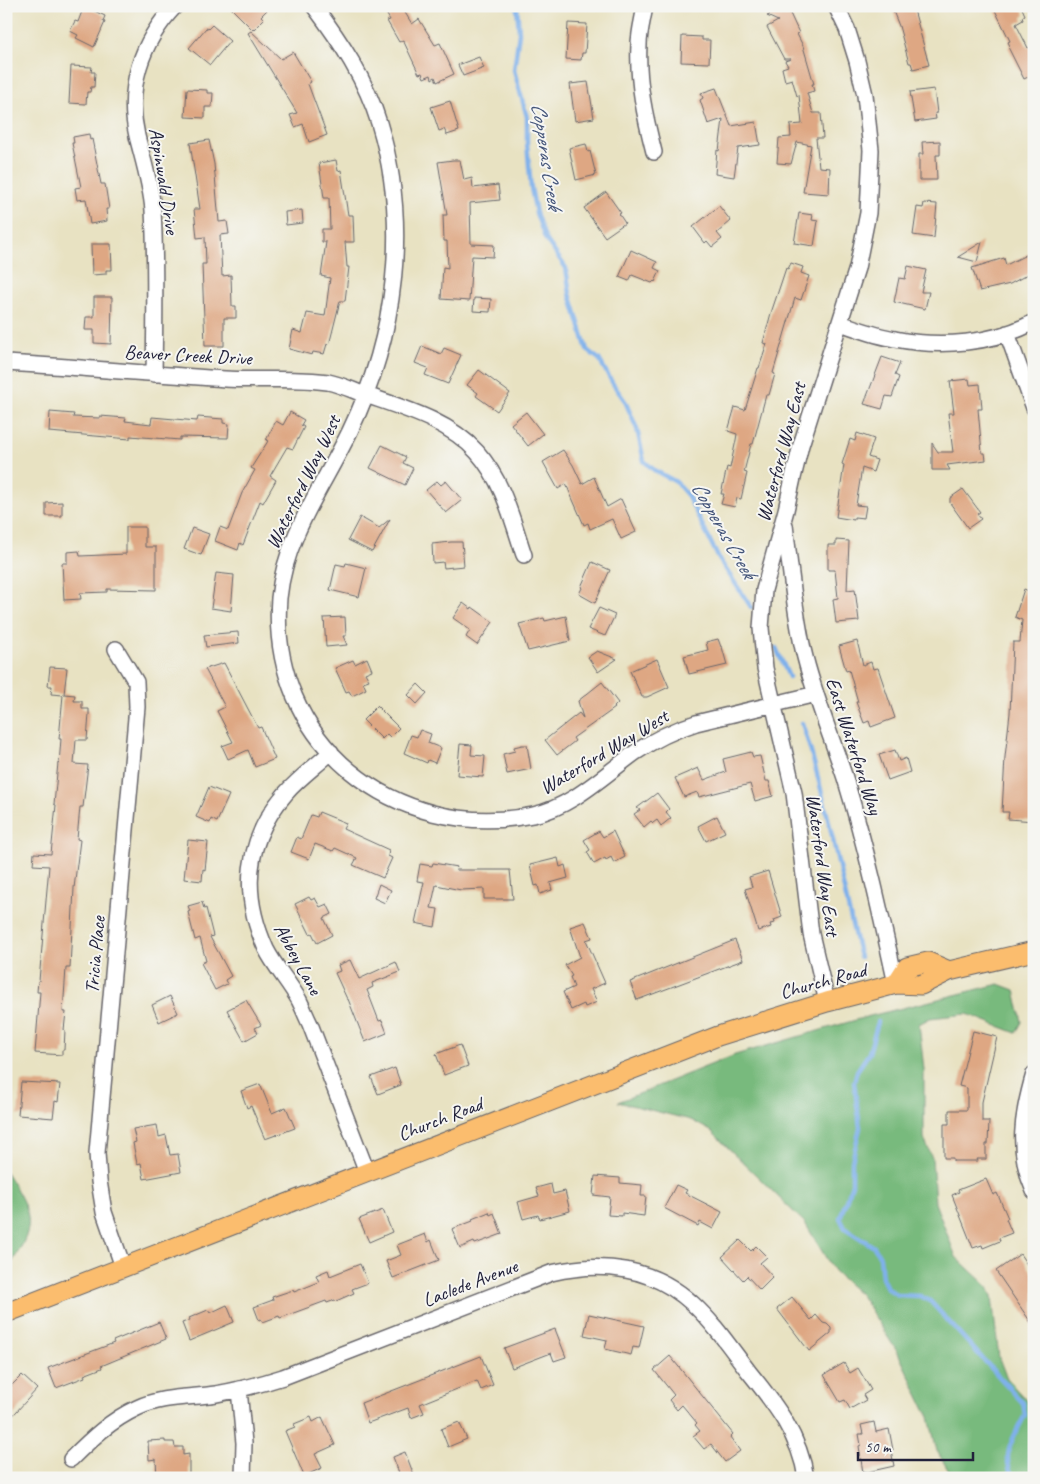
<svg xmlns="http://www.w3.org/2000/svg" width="1040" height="1484" viewBox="0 0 1040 1484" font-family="Caveat,sans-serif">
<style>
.forest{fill:#78ba7d;stroke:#4d6e5c}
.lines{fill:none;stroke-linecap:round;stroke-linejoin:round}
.stream{stroke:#7fb1eb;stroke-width:4.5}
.building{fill:#dea783}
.minor-casing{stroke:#67656a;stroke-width:18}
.major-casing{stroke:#67656a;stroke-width:21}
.minor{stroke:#fff;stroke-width:15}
.major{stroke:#fbbd6e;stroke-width:19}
.labels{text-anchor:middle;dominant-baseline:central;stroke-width:4;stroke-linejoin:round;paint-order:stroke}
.street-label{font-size:20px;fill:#22223b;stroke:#f6f6f2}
.water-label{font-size:21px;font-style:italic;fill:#435479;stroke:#f6f6f2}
</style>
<rect width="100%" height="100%" fill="#f6f6f2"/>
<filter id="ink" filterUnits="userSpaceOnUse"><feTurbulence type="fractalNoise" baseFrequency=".02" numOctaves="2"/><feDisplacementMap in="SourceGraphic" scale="10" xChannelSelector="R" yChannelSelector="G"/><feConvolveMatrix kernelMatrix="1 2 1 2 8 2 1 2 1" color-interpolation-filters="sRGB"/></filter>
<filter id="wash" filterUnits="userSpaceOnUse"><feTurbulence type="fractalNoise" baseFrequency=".0096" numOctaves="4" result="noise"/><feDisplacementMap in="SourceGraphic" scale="20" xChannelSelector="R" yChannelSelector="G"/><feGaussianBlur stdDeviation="1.12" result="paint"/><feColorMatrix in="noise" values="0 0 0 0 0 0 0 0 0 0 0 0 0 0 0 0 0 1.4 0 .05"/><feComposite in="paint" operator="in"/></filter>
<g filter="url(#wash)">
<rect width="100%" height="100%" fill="#e8e2c2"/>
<path class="forest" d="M 999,984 L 1015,990 L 1022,1022 L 1016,1033 L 967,1014 L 930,1018 L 919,1024 L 924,1070 L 924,1138 L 932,1158 L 935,1203 L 956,1257 L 988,1287 L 992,1297 L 999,1358 L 1007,1379 L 1034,1409 L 1034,1478 L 953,1478 L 937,1451 L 929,1417 L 898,1353 L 861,1295 L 834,1271 L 805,1223 L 711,1131 L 691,1120 L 618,1102 L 735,1055 L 866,1017 Z
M 6,1172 C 36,1220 36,1225 6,1272 Z"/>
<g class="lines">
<path class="stream" d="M 517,6 L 519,33 L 514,70 L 527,117 L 527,143 L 531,188 L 536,213 L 545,238 L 566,268 L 570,294 L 587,350 L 599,359 L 613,384 L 625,401 L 637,429 L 644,461 L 654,470 L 676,482 L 688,496 L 719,559 L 751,607
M 776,648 L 789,677
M 802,723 C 827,799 840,879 860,957
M 878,1022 L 869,1053 L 857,1071 L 854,1082 L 860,1128 L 852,1161 L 852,1184 L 840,1218 L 845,1228 L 874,1247 L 880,1257 L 882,1278 L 887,1288 L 897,1295 L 920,1296 L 930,1301 L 1023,1403 L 1025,1415 C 1015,1435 999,1456 1014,1478"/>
</g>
<g id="blocks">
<path class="building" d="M 84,6 L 105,16 L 103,21 L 105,22 L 94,47 L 76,38 L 78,35 L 70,31 L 75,21 L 78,22 Z
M 229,6 L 271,6 L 261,16 L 264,19 L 253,30 Z
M 397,6 L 401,6 L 412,24 L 419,19 L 435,45 L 440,43 L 454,74 L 437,82 L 435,77 L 432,79 L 431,75 L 424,78 L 422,73 L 419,74 L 403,40 L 399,42 L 387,21 L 390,20 L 386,13 Z
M 891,6 L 913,6 L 929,65 L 913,69 L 911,63 L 909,63 L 899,26 Z
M 993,6 L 1021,6 L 1025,15 L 1022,17 L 1023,20 L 1016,24 L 1028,48 L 1034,45 L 1034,74 L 1024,79 L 1008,47 L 1010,46 L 1008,42 L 1010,41 Z
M 787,7 L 799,33 L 797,34 L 803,46 L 814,84 L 812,84 L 814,91 L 807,93 L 813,113 L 821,113 L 823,138 L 816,138 L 819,167 L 830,168 L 829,194 L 803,192 L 811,145 L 797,142 L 791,164 L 777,163 L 779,138 L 791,137 L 790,125 L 802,124 L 799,95 L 797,96 L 792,79 L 785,81 L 782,68 L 788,66 L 785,61 L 791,59 L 784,59 L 767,27 L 778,21 L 767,16 Z
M 568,23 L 587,24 L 585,53 L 582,53 L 581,60 L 566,59 Z
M 212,25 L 230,41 L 210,65 L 189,48 L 206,28 L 208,29 Z
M 251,31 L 281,59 L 293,52 L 311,82 L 308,84 L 327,135 L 309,142 L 303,124 L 295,127 L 290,115 L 297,113 L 248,33 Z
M 682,36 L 702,37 L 702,40 L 710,40 L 709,63 L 681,62 Z
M 479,57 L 484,68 L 463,76 L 458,65 Z
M 71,66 L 92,67 L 91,72 L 95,72 L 94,87 L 91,87 L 90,92 L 87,92 L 86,104 L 69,103 Z
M 588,82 L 594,118 L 575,121 L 570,84 Z
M 716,88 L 731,126 L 756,122 L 760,145 L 738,148 L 734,177 L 715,174 L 717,150 L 719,151 L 723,119 L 708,124 L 700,100 L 703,98 L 701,93 Z
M 187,89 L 207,90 L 207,93 L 213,93 L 212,107 L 205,107 L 205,118 L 185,117 Z
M 934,89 L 937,113 L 935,113 L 936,119 L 915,122 L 910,92 Z
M 450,101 L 459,131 L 447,135 L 444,129 L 439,131 L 431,107 Z
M 89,134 L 90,140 L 92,139 L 101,184 L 105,184 L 109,209 L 106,209 L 107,221 L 90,224 L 86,199 L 77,200 L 75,188 L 81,187 L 72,143 L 74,143 L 73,137 Z
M 209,140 L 214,164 L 219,222 L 227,221 L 229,234 L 220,235 L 222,276 L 231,275 L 232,306 L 236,306 L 236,318 L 224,318 L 224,346 L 205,346 L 202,264 L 206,264 L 205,237 L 197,238 L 194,209 L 200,209 L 190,143 Z
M 940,141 L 940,155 L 936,155 L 937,180 L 919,180 L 919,154 L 923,154 L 922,142 Z
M 586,144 L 588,152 L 590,151 L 596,175 L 576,180 L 569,148 Z
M 336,160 L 338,171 L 341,170 L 348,215 L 353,215 L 354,242 L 345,242 L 347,267 L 349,267 L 345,301 L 340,301 L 329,345 L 327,344 L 324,354 L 313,352 L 312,355 L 289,349 L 293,330 L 302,333 L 307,313 L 325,316 L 330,278 L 321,276 L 326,242 L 322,242 L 322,229 L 330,229 L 329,198 L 324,198 L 319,163 Z
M 453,160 L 460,160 L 464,180 L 472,178 L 473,188 L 498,185 L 500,200 L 470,203 L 471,244 L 494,245 L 493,257 L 472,256 L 469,301 L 441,299 L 443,267 L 448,268 L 447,241 L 444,241 L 443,215 L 447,215 L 438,162 Z
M 606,192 L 621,213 L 619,214 L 625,223 L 605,237 L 584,208 Z
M 924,203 L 937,204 L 934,238 L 913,235 L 917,207 L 923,208 Z
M 719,206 L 731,221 L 717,233 L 722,239 L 712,247 L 707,241 L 705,243 L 693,227 Z
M 302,210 L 303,223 L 286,225 L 285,212 Z
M 799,213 L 813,215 L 812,220 L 818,221 L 814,246 L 794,243 Z
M 982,242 L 977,262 L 958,257 Z
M 91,244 L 111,244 L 112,270 L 106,270 L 106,274 L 92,275 Z
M 631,250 L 657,262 L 654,268 L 660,271 L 655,282 L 654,281 L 652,283 L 632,275 L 629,281 L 619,277 Z
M 1034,251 L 1034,271 L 1010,284 L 980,291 L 972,268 L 1004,258 L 1006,265 Z
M 791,263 L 803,267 L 801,273 L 809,276 L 801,300 L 795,298 L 773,373 L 775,374 L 769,395 L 766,395 L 753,444 L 751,444 L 744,472 L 747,473 L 741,499 L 737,498 L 735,507 L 721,504 L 724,494 L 721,494 L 727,467 L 730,468 L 736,440 L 737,434 L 728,431 L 735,407 L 745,410 L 758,368 L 759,368 L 767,344 L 763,343 L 771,313 L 786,268 L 788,269 Z
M 908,266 L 926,270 L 921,292 L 929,292 L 925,309 L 894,302 L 899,278 L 905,279 Z
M 94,297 L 112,297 L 111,344 L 94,343 L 94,330 L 85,330 L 86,317 L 94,317 Z
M 474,298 L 491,299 L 490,312 L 473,311 Z
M 422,346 L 441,354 L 444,348 L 461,355 L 448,384 L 425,375 L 428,368 L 415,363 Z
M 882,357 L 900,363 L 895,375 L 899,377 L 892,397 L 886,396 L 882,409 L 864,404 Z
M 479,370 L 510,393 L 497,411 L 476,396 L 478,393 L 467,385 Z
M 969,379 L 970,385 L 980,384 L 982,409 L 978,409 L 982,453 L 985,453 L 986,460 L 947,465 L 950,470 L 932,470 L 932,443 L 938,452 L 953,452 L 948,413 L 954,413 L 950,381 Z
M 50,412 L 74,414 L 73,417 L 100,418 L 100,416 L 126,418 L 125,421 L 151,424 L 152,417 L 197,421 L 198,417 L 223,419 L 223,423 L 229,424 L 228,438 L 180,437 L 180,440 L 130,436 L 130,439 L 49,432 Z
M 290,412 L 304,420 L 301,425 L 304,427 L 293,449 L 287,447 L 270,476 L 276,480 L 263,503 L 260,501 L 243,545 L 240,543 L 238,550 L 215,541 L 220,527 L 228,530 L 242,493 L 255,470 L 251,468 L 268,441 L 266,440 L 276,421 L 283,425 Z
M 526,412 L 543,434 L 528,446 L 511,424 Z
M 857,433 L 874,439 L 868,457 L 877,460 L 873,472 L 862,468 L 856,505 L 866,506 L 864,518 L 854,517 L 854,520 L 836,517 L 844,465 L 842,464 L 850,439 L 855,441 Z
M 382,445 L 406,457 L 403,463 L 413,468 L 405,485 L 370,468 Z
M 563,450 L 573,465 L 582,484 L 594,477 L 607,507 L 621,499 L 636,532 L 621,539 L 612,519 L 590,529 L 588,523 L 584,525 L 566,484 L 558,489 L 543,462 Z
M 437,481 L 441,485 L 446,481 L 462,500 L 446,513 L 426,490 Z
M 963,489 L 980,512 L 977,514 L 981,519 L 968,528 L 950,503 L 950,498 Z
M 62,502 L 62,516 L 46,516 L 46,503 Z
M 360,517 L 379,528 L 390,519 L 372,552 L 348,540 Z
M 126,527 L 145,527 L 145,547 L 156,547 L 156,590 L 107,589 L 107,592 L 80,593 L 81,599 L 64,600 L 62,563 L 67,563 L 67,552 L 79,551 L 80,556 L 126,554 Z
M 192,528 L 209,534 L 201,555 L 184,549 Z
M 836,540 L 849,541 L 847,590 L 855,589 L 859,621 L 836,623 L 833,599 L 838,598 L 835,570 L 828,570 L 828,545 L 836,545 Z
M 451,542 L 462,542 L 464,566 L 444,568 L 443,562 L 433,563 L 432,544 Z
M 592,562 L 610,570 L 595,603 L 579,594 L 582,588 L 581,587 Z
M 346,563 L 366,568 L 359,597 L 330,590 L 336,564 L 345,566 Z
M 216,573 L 234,575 L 231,611 L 211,608 Z
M 1024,589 L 1034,593 L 1034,821 L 1008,819 L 1009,812 L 1002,812 L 1005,757 L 1010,713 L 1013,642 L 1020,642 L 1022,620 L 1015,617 Z
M 463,603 L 471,609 L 472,607 L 493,622 L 477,645 L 466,637 L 470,630 L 453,618 Z
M 599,608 L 615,615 L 605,636 L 588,629 Z
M 566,616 L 570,641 L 528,651 L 519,624 L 544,618 L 545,621 Z
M 345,617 L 346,636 L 343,636 L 347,645 L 326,647 L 324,618 Z
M 238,632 L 239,643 L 206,647 L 204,635 Z
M 718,639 L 721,647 L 722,647 L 727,665 L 689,674 L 684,656 L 708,650 L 706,642 Z
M 857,641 L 863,665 L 871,662 L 873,669 L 878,668 L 895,718 L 871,727 L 869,721 L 864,723 L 856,702 L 858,702 L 849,670 L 846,671 L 839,646 Z
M 597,651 L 617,659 L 598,672 L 588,657 Z
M 367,658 L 372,670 L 365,673 L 369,680 L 363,682 L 366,689 L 352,696 L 349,691 L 346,692 L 335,668 L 353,660 L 355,664 Z
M 657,659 L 669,687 L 647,697 L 642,697 L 630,671 Z
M 224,663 L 258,728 L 261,727 L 275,759 L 255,767 L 248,750 L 228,759 L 222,746 L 233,742 L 217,711 L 225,707 L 205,669 Z
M 50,667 L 67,668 L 64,694 L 75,695 L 74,701 L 82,701 L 82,709 L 89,709 L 89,714 L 87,740 L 76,740 L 74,764 L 88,765 L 83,807 L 80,807 L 77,839 L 80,840 L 74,888 L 70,968 L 66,968 L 63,1012 L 66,1012 L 64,1030 L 65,1030 L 64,1050 L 62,1050 L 62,1055 L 35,1053 L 40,992 L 37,992 L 38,981 L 39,981 L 49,866 L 33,865 L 34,853 L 51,854 L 56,805 L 54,804 L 55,794 L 58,763 L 59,764 L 61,739 L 59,739 L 63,695 L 51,694 L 52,686 L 48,686 Z
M 602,682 L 618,703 L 614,707 L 615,708 L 573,738 L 575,741 L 557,755 L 545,740 L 579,713 L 583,718 L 578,701 Z
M 418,684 L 427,693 L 417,704 L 408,695 Z
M 377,706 L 399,728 L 390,737 L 387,734 L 382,739 L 363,720 Z
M 420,730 L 431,734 L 428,743 L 441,748 L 435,763 L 428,760 L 427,763 L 404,753 L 411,735 L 417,737 Z
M 460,744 L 472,745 L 471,755 L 485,756 L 483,777 L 457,775 Z
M 522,745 L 527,745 L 531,769 L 507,774 L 503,754 L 515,751 L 514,747 Z
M 895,750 L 899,761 L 906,758 L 910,772 L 888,780 L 879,755 Z
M 751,752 L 753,757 L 760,756 L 766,781 L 769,781 L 773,796 L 755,801 L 750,784 L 699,797 L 697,792 L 684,797 L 675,778 L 698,768 L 704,780 L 726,772 L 723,759 Z
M 209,787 L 229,795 L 217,822 L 211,819 L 210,823 L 196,817 Z
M 657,793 L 669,809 L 666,812 L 671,818 L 661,826 L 657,820 L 653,823 L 651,821 L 644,827 L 634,814 L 640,810 L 637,808 Z
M 319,812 L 346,823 L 343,829 L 389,850 L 388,856 L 392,858 L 383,878 L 353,865 L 357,858 L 335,848 L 333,851 L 315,844 L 309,859 L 291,852 L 297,837 L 301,839 L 311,815 L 317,817 Z
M 717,816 L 725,832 L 706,841 L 698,826 Z
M 599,831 L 603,837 L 613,831 L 625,857 L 614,863 L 611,857 L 606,860 L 605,858 L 594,864 L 587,852 L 590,850 L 584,840 Z
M 188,840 L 208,842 L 205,870 L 203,869 L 202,881 L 184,879 Z
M 558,858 L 560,867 L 565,865 L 568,878 L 550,883 L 552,890 L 540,894 L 538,885 L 535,886 L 530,865 Z
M 433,863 L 457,867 L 456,870 L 510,870 L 513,899 L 484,899 L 484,889 L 461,890 L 436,885 L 431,908 L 438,909 L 435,927 L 415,923 L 424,882 L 417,881 L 420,864 L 432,866 Z
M 768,871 L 782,917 L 774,920 L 775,923 L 770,924 L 771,927 L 758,931 L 745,889 L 752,887 L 749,877 Z
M 379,884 L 391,890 L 385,903 L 374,898 Z
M 309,897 L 311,900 L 315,898 L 320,907 L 327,904 L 332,914 L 324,918 L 332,935 L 317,943 L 312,933 L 310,934 L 295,904 Z
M 202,902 L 204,909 L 206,908 L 213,936 L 210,937 L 231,976 L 225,980 L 227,984 L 215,990 L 201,963 L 206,961 L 200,938 L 195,940 L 188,912 L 190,911 L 188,906 Z
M 585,922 L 592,938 L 586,940 L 605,983 L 591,989 L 597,1002 L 585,1007 L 584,1004 L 571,1010 L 563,992 L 574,987 L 570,977 L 572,976 L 565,965 L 580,957 L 570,927 Z
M 735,940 L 743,960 L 637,1000 L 630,982 Z
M 350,960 L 359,979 L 396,962 L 400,972 L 372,983 L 373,987 L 367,990 L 379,1021 L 382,1020 L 387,1033 L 365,1042 L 348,999 L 347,999 L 335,973 L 340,971 L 338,965 Z
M 170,996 L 178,1013 L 159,1022 L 152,1005 Z
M 246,1000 L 261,1025 L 255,1028 L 258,1033 L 244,1041 L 227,1010 Z
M 973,1031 L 997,1037 L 982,1102 L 982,1121 L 989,1121 L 988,1144 L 986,1144 L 986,1159 L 977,1159 L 978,1161 L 953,1161 L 953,1158 L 944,1158 L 944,1124 L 949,1124 L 949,1110 L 967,1110 L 967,1088 L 959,1086 Z
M 460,1045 L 468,1066 L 444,1075 L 436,1054 Z
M 395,1068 L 401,1085 L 378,1094 L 371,1077 Z
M 21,1082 L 60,1084 L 58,1102 L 55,1101 L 53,1118 L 18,1115 Z
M 260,1084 L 272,1113 L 286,1107 L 295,1128 L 265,1139 L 264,1137 L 251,1106 L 247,1108 L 241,1091 Z
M 157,1125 L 159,1137 L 166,1135 L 170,1155 L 178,1154 L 181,1172 L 144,1179 L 141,1163 L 137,1164 L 133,1143 L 136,1142 L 133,1129 Z
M 595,1176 L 620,1178 L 620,1183 L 642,1185 L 641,1196 L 646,1196 L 644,1216 L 622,1213 L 622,1216 L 608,1215 L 610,1197 L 593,1195 Z
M 986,1179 L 993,1195 L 997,1193 L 1008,1218 L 1006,1219 L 1012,1233 L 999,1238 L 1000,1241 L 983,1248 L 982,1245 L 973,1248 L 952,1195 L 959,1192 L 958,1190 Z
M 551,1184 L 553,1194 L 565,1191 L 570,1211 L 540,1219 L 538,1215 L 523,1219 L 518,1202 L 539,1196 L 536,1188 Z
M 676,1185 L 687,1190 L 685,1193 L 722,1212 L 713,1229 L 700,1222 L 698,1226 L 664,1208 Z
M 383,1210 L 392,1232 L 369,1242 L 359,1219 Z
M 489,1212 L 490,1215 L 494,1213 L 502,1234 L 475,1244 L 474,1242 L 460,1248 L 452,1229 L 473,1221 L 472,1219 Z
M 425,1234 L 428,1242 L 431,1240 L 439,1260 L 393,1278 L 386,1261 L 401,1255 L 397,1245 Z
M 740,1240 L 751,1251 L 756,1246 L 767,1257 L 760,1263 L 773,1277 L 760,1290 L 747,1276 L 743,1280 L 722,1257 Z
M 1020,1254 L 1034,1275 L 1034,1327 L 996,1271 Z
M 360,1264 L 368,1283 L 352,1289 L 354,1293 L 336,1301 L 335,1300 L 327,1303 L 326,1301 L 280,1318 L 279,1316 L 263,1322 L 261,1319 L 259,1320 L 254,1307 L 273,1300 L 272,1297 L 293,1290 L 294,1292 L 319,1282 L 316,1275 L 328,1270 L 330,1276 Z
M 792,1297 L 811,1320 L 816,1315 L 823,1323 L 827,1324 L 831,1328 L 831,1333 L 809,1351 L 777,1309 Z
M 227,1305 L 234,1322 L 189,1341 L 182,1323 L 190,1320 L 189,1318 L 208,1310 L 210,1313 Z
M 589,1314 L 644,1326 L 639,1348 L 633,1347 L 631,1355 L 605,1349 L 607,1340 L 584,1335 Z
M 159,1322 L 166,1339 L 101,1366 L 102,1368 L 84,1375 L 85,1377 L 56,1388 L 48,1368 L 114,1343 L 113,1341 Z
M 555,1329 L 566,1357 L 554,1361 L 551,1353 L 512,1368 L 504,1348 Z
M 481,1356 L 493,1385 L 481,1390 L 477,1381 L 420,1404 L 424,1413 L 411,1418 L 408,1408 L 368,1423 L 361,1403 Z
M 670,1356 L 733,1434 L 730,1437 L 740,1451 L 725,1462 L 711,1444 L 704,1449 L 693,1436 L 700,1431 L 695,1425 L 697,1423 L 682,1405 L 677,1410 L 669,1400 L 674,1395 L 654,1370 Z
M 844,1363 L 850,1373 L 858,1368 L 871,1390 L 863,1395 L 866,1400 L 850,1409 L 845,1400 L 840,1402 L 824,1375 Z
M 22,1375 L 37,1389 L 6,1423 L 6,1391 Z
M 311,1417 L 313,1422 L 322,1417 L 335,1445 L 315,1454 L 322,1468 L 304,1476 L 285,1431 L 295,1427 L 294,1424 Z
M 459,1422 L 467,1439 L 448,1447 L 441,1429 Z
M 874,1422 L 876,1432 L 889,1429 L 893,1450 L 891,1450 L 894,1466 L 863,1473 L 859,1446 L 861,1445 L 859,1434 L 863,1434 L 861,1425 Z
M 165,1440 L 165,1442 L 174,1442 L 175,1447 L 183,1447 L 183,1455 L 189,1454 L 189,1478 L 157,1478 L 156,1459 L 149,1460 L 148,1441 Z
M 405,1452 L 415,1478 L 401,1478 L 393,1457 Z"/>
</g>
</g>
<g filter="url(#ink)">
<use href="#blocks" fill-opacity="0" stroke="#67656a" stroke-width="1"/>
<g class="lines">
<g class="minor-casing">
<path id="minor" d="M 314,6 C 341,42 366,80 379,123 C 410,224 396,336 350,431 C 324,485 285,536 279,598 C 268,742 395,843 533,815 C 572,807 604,775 636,752 C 655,739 674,730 696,723 L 816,694
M 645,6 C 643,19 639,32 639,45 C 637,81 645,117 654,152
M 840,323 C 858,329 876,336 895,339 C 940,348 993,344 1034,322
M 1007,333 L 1034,408
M 6,363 C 79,367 152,374 225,379 C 259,381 294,377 328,382 C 339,384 352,390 363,394 C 403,408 448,420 477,452 C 503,481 512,519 524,555
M 154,374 C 155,319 156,265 153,210 C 151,185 143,160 137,136 C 126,88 141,42 175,6
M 785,525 C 790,566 794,608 803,649 C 813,693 831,735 845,778 C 866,846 881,915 896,984
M 116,649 L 136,682 L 137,707 L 97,1153 L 99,1181 L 104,1212 L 123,1267
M 331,752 C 316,766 299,778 286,793 C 245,840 241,894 266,949 C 275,967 289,982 299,1000 C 303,1008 306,1016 310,1024 L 367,1172
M 827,1002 L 811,934 L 794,793 L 765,668 L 761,628 L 764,590 L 786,510 L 793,478 L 801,445 L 857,268 L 868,213 L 871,150 L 865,95 L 857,61 L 847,29 L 836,6
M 1034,1074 C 1022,1115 1016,1150 1034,1191
M 239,1389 L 244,1443 L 243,1478
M 71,1459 C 91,1439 111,1420 137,1408 C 162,1396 190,1398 216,1394 C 239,1390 261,1384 283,1377 L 551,1273 C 602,1261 653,1267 693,1304 C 715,1324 731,1349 749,1372 C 775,1404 800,1436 806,1478"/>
</g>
<g class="major-casing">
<path id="major" d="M 896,984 L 907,967 L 928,962 L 949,971
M 6,1313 L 718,1036 L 827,1002 L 896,984 L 921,985 L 949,971 L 1034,951"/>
</g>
<use href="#minor" class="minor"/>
<use href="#major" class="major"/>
</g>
</g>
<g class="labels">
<g class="street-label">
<text transform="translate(164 181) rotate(81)">Aspinwald Drive</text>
<text transform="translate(188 355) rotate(3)">Beaver Creek Drive</text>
<text transform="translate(781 452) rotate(-75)">Waterford Way East</text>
<text transform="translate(303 482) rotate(-64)">Waterford Way West</text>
<text transform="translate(854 746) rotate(72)">East Waterford Way</text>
<text transform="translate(604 752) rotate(-31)">Waterford Way West</text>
<text transform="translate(823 865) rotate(82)">Waterford Way East</text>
<text transform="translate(95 955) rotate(-85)">Tricia Place</text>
<text transform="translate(298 959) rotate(61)">Abbey Lane</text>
<text transform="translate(823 981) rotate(-15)">Church Road</text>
<text transform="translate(440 1119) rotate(-21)">Church Road</text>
<text transform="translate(470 1283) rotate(-21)">Laclede Avenue</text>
</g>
<g class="water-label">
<text transform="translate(547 156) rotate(81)">Copperas Creek</text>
<text transform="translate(724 530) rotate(60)">Copperas Creek</text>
</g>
</g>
<rect width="1040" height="1484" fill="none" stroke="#f6f6f2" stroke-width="25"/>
<path d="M858 1452v8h115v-8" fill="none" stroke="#22223b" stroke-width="2.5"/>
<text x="865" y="1452" font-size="15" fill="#22223b" stroke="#f6f6f2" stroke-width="4" paint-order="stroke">50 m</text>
</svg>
